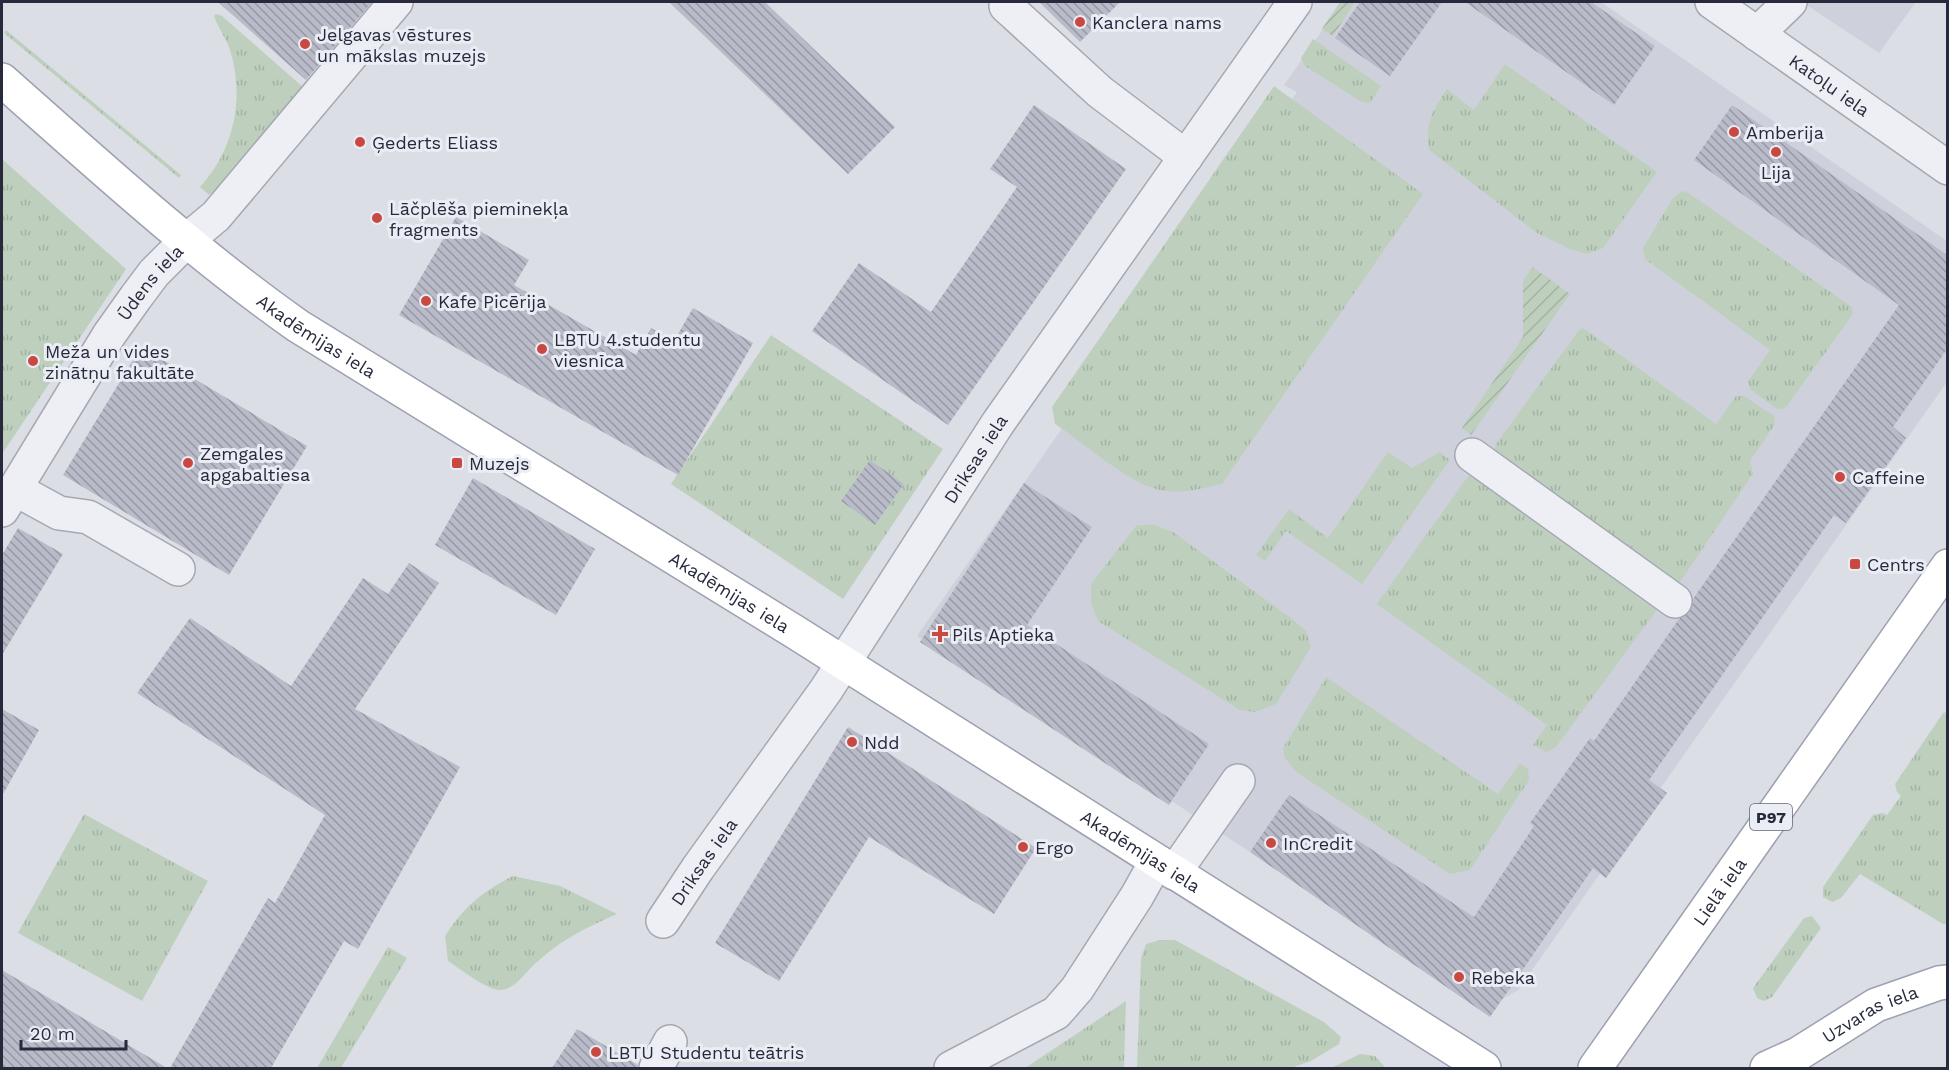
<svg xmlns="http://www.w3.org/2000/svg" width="1949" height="1070" viewBox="0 0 1949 1070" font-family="'Work Sans',sans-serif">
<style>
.built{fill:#ced0db}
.grass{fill:url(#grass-tufts)}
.garden{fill:url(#garden-furrows)}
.building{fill:url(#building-back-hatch)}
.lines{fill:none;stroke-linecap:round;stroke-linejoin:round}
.minor-casing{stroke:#a5a8b3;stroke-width:36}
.major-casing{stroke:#9ca0b1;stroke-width:36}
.minor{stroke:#eeeff4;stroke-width:33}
.major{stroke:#fff;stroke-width:33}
.poi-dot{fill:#ca4842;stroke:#ebedf4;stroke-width:2}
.labels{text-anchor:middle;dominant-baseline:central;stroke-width:6;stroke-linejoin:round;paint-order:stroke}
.shield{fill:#ebedf4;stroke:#616473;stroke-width:1.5}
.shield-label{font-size:16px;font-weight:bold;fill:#262a3c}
.poi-label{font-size:18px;fill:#262a3c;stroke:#ebedf4;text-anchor:start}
.street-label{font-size:18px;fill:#262a3c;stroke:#ebedf4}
</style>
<defs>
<pattern id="grass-tufts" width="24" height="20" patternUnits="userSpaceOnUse" patternTransform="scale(1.5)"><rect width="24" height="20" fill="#bed0bd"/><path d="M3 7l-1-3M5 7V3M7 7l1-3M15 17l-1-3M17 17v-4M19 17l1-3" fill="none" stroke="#a3b3a3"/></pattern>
<pattern id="garden-furrows" width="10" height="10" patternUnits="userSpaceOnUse" patternTransform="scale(1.5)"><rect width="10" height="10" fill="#bed0bd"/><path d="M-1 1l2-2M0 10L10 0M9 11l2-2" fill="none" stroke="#a3b3a3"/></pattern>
<pattern id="building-back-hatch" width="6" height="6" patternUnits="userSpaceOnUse" patternTransform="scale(1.5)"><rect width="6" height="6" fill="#b9bcc8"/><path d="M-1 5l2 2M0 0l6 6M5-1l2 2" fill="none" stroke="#9699a4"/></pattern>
</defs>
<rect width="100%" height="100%" fill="#dcdee6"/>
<path class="built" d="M 1342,2 L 1601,2 L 1947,241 L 1947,382 L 1518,990 L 1489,1007 L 917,636 L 1297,92 L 1284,85 Z
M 1802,2 L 1916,2 L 1879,53 Z"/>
<path class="grass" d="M 216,14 L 222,16 L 304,88 L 218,189 L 209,195 L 200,187 C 234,150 245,98 230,50 C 226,38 218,28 214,16 Z
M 6,30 L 181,175 L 179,178 L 4,33 Z
M 1313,39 L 1381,86 L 1370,103 L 1360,101 L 1305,66 L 1301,58 Z
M 1505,64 L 1657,172 L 1603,248 L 1587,254 L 1570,249 L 1537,233 L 1429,150 C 1425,123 1432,111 1447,89 L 1474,110 Z
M 1274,86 L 1423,194 L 1222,484 C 1200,489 1176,496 1153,488 C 1124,479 1082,442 1055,424 L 1052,407 Z
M 2,159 L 126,269 L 2,454 Z
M 1682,191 L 1687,192 L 1852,307 L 1853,314 L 1787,406 L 1782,409 L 1777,409 L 1750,389 L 1748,381 L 1770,350 L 1645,259 L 1643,248 L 1673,198 Z
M 1583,328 L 1716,424 L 1736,396 L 1744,396 L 1774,416 L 1775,424 L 1750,461 L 1753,474 L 1676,588 L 1494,451 L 1496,444 L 1579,330 Z
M 771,335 L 943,449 L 843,599 L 671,484 Z
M 1388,452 L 1412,468 L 1440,452 L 1450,460 L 1362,584 L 1286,531 L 1265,561 L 1256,555 L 1289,509 L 1328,538 Z
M 1474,472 L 1656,600 L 1656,611 L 1556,747 L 1546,752 L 1533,745 L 1547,725 L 1377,604 L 1467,478 Z
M 1152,524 L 1173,532 L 1291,618 L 1306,631 L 1311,647 L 1276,704 L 1255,712 L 1240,710 L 1098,621 L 1091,603 L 1091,584 L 1136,526 Z
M 1326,677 L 1498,794 L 1520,763 L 1528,769 L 1529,780 L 1470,870 L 1450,874 L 1296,772 L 1285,758 L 1283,748 Z
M 1947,712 L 1947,924 L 1943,924 L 1860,874 L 1841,898 L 1832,902 L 1823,897 L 1823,887 L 1873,815 L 1883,813 L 1887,815 L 1901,796 L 1897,792 L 1895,784 L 1943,713 Z
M 84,814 L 208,881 L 142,1001 L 18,933 Z
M 513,876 L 560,886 L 617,914 C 587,927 561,940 537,962 C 526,971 516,989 501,990 C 488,991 459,968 448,961 L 445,936 C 465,906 480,893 513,876 Z
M 1812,916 L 1821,928 L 1772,997 L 1764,1001 L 1757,998 L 1753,988 L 1804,918 Z
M 1160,940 L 1175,940 L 1324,1022 L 1341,1037 L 1339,1044 L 1311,1061 L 1291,1068 L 1137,1068 L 1141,958 L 1146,944 Z
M 388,947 L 407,958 L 341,1068 L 317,1068 Z
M 1126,1001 L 1124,1068 L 1025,1068 Z
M 1360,1054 L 1375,1056 L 1386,1068 L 1331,1068 Z"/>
<path class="garden" d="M 1340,2 L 1355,2 L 1333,36 L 1322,29 Z
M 1533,267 L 1570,294 L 1471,435 L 1462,428 L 1523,337 L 1523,281 Z"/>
<path class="building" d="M 218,2 L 372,2 L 306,80 Z
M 669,2 L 765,2 L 895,127 L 848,174 Z
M 1039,2 L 1120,2 L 1080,42 Z
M 1360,2 L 1442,2 L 1390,76 L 1335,38 Z
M 1465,2 L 1591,2 L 1655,46 L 1614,105 Z
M 1034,105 L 1126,169 L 948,425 L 812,331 L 859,263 L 931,312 L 1017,187 L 990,169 Z
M 1732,105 L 1947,255 L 1947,349 L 1893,427 L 1906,438 L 1846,523 L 1834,515 L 1649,780 L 1667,793 L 1606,878 L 1593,868 L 1490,1017 L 1250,852 L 1289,795 L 1474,917 L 1534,826 L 1530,823 L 1590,738 L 1594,741 L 1679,619 L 1690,611 L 1693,599 L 1899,305 L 1694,160 Z
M 456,217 L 529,260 L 514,285 L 636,355 L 651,328 L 674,341 L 693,308 L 753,343 L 678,475 L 399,315 Z
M 141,347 L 307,446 L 229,575 L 63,475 Z
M 870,460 L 904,484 L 875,525 L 841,501 Z
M 473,478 L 595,549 L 556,615 L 435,545 Z
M 1024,483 L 1092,527 L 1027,625 L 1209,744 L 1169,805 L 920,642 Z
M 18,528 L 63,554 L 2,655 L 2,555 Z
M 409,563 L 439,583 L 355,709 L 460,767 L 358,949 L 344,941 L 271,1068 L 170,1068 L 268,898 L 275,903 L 325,815 L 137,693 L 190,618 L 291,686 L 363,578 L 388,594 Z
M 2,709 L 39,730 L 2,796 Z
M 848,727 L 1036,848 L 994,914 L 869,837 L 779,981 L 715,943 Z
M 2,970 L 167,1068 L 2,1068 Z
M 577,1029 L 638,1065 L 637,1068 L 552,1068 Z"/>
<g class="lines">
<g class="minor-casing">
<g id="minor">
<path id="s1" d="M 1712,2 L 1948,168"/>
<path d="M 1006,6 L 1100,92 L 1186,157"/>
<path d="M 1757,34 L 1790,2"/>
<path d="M 1472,455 L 1675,601"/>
<path d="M 15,489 L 59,513 L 88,517 L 178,569"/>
<path id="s2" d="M 2,510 L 109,335 L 136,297 L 154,273 L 186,241 L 216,216 L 396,2"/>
<path d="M 1174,873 L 1238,781"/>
<path id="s3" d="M 663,921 L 698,868 L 826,690 L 998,423 L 1295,2"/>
<path d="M 656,1068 L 670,1042"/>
<path d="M 951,1068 L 1056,1013 L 1077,989 L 1137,896 L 1156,862"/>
</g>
</g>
<g class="major-casing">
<g id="major">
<path id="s4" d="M 2,80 C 98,165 193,252 298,326 L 795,632 L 1484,1068"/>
<path id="s5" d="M 1595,1068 L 1948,566"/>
<path id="s6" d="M 1767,1068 L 1798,1054 L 1876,1005 L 1939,983 L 1948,982"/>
</g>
</g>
<use href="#minor" class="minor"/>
<use href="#major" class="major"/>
</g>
<g class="poi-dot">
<circle cx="1080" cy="22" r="6"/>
<circle cx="305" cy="44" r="6"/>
<circle cx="1734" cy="132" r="6"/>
<circle cx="360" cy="142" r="6"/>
<circle cx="1776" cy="152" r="6"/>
<circle cx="377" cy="218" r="6"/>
<circle cx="426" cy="301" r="6"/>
<circle cx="542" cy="349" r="6"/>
<circle cx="33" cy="361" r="6"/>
<circle cx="188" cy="463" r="6"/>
<rect x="451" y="457" width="12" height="12" rx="3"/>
<circle cx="1840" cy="477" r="6"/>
<rect x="1849" y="558" width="12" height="12" rx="3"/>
<path d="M937 625h6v6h6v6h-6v6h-6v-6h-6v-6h6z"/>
<circle cx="852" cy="742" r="6"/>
<circle cx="1271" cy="843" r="6"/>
<circle cx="1023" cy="847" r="6"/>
<circle cx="1459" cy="977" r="6"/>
<circle cx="596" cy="1052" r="6"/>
</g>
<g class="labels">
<rect class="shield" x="1750" y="804" width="42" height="26" rx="4.5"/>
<g class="shield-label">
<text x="1771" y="817">P97</text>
</g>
<g class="poi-label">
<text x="1092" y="22">Kanclera nams</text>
<text x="317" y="34">Jelgavas vēstures<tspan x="317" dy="21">un mākslas muzejs</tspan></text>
<text x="1746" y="132">Amberija</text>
<text x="372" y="142">Ģederts Eliass</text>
<text x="1776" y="172" text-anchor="middle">Lija</text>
<text x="389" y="208">Lāčplēša pieminekļa<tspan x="389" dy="21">fragments</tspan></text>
<text x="438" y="301">Kafe Picērija</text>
<text x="554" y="339">LBTU 4.studentu<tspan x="554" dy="21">viesnīca</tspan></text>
<text x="45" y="351">Meža un vides<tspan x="45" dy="21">zinātņu fakultāte</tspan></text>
<text x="200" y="453">Zemgales<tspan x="200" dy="21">apgabaltiesa</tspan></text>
<text x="469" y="463">Muzejs</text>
<text x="1852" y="477">Caffeine</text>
<text x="1867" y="564">Centrs</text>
<text x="952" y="634">Pils Aptieka</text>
<text x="864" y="742">Ndd</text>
<text x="1283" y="843">InCredit</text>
<text x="1035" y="847">Ergo</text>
<text x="1471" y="977">Rebeka</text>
<text x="608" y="1052">LBTU Studentu teātris</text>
</g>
<g class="street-label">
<text stroke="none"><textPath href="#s1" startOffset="144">Katoļu iela</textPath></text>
<text stroke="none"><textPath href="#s2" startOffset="272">Ūdens iela</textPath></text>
<text stroke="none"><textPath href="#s4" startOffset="406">Akadēmijas iela</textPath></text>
<text stroke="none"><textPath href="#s3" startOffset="558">Driksas iela</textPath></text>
<text stroke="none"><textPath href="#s4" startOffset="892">Akadēmijas iela</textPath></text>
<text stroke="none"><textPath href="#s4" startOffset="1378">Akadēmijas iela</textPath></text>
<text stroke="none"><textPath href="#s3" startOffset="72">Driksas iela</textPath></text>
<text stroke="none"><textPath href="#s5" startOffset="216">Lielā iela</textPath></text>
<text stroke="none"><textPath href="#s6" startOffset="117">Uzvaras iela</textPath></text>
</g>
</g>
<rect width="1949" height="1070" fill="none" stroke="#262a3c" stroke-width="6"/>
<path d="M21 1040v9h105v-9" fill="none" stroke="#262a3c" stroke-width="3"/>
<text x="30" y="1040" font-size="18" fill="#262a3c" stroke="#ebedf4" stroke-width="4.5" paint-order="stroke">20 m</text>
</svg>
